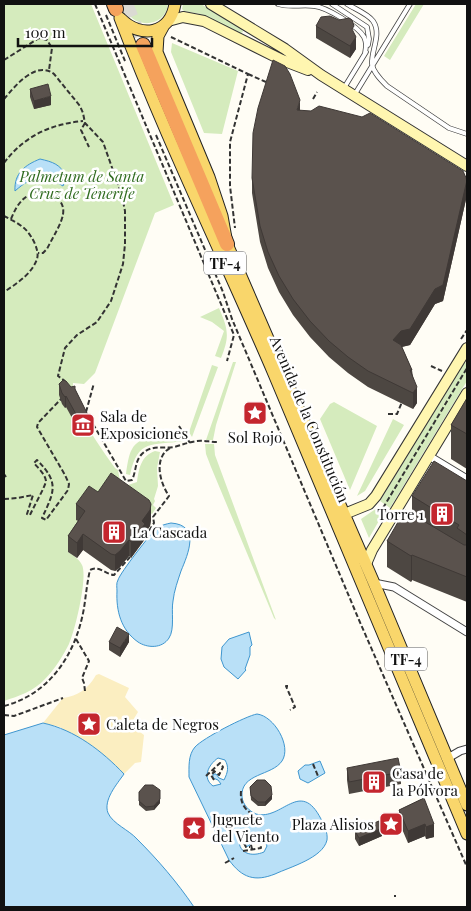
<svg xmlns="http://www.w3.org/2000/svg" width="471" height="911" viewBox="0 0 471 911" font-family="'Playfair Display',serif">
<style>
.green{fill:#d5ebbd}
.sand{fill:#fbeec1}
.water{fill:#b9e0f7;stroke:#3f96cf;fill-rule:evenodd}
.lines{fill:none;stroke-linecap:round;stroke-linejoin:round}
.highway-tunnel{stroke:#dbdad3;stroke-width:14;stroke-dasharray:14 7;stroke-linecap:butt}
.lane-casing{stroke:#444;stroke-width:5.5}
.street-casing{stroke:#444;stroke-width:9}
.secondary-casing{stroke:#333;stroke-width:12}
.primary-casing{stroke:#222;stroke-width:13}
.highway-casing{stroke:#222;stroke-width:16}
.path{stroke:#333;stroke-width:2;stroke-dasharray:5 2.5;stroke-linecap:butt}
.lane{stroke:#fff;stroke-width:4}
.street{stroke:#fff;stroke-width:7}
.secondary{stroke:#fff6b0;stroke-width:10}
.primary{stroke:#f9d66b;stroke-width:11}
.highway{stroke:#f5a25d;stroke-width:14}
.wall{fill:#4d4742}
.shaded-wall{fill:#3f3936}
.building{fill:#5a524d;stroke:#3f3936}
.labels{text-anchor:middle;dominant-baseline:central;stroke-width:5;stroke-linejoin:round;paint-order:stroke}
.shield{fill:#fff;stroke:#585858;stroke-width:1}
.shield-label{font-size:14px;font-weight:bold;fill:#111}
.park-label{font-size:15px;font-style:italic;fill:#2f6b1f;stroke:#fff}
.poi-label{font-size:15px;fill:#111;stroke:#fff;text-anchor:start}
.street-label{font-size:15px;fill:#111;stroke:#fff}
</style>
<rect width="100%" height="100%" fill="#fffdf5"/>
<path class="green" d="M 4,4 L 91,4 L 174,205 L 155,213 L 95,373 L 84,384 L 73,383 C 72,409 100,447 115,468 L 118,470 L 120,481 L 77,520 L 85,526 L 68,552 C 73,555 79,559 82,565 C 88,577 75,631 69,644 C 63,656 54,670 45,679 C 34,691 19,696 4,701 Z
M 124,4 L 168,4 C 165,30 128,29 124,4 Z
M 183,4 L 201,4 L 242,29 L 243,32 L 239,34 L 200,14 L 184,11 L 182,9 Z
M 416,4 L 424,4 L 390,60 L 384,56 Z
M 172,43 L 238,71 L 222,134 L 204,133 L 171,52 Z
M 219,308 C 228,329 230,336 221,358 L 215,356 L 224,331 L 212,322 L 200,317 Z
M 233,362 L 236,362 L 216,425 L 213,440 L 206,440 Z
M 465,362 L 467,364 L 467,381 L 390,508 L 380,501 Z
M 212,365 L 218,367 L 192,437 L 189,432 Z
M 334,402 L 377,426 L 350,490 L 320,419 L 330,404 Z
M 393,419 L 404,425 L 365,491 L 357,496 Z
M 153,437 L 181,437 L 183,441 C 152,446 138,438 130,475 L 126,474 C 129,454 130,440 153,437 Z
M 205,444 L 214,444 L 215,455 L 276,620 L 274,618 L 211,467 L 206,454 Z
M 155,451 L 160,452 L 157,468 L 158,486 L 154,499 L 155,501 L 153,505 L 156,508 L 152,514 L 130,500 L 128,485 L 137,482 C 139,468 141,456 155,451 Z
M 377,508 L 384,512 L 369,538 L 361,519 Z"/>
<path class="sand" d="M 99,674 L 129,688 L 125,697 L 138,712 L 130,725 L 144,735 L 141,762 L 135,763 L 124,774 L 115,765 L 60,727 L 43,723 L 63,698 C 78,696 88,689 96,675 Z"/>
<path class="water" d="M 40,159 C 53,162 60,164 67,177 L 63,186 C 43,174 33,175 15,191 C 14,173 25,165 40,159 Z
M 171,523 C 201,525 188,554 181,571 C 178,580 174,591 173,601 C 171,611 175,629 169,638 C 162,649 147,648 138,642 C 121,630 116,611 117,591 C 117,588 116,583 118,580 C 120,573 151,533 157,528 C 162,525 166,524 171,523 Z
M 249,632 L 252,645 L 250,647 L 250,655 L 245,669 L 246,670 L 238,679 L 224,667 L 221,659 L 222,647 L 229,639 Z
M 257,714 C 274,716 292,746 282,761 C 272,776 240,773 242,797 C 243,805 249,811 256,814 C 282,821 300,778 321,819 C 324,826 328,832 327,840 C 323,858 290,867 275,874 C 255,882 242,878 229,860 L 189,777 C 189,767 188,755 195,747 C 203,738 246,716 257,714 ZM 218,758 L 225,760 C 229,767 228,772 224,780 L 219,778 L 216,774 L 213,774 L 213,778 L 218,780 L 221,784 L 213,786 C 202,778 208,765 218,758 ZM 245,835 L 247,840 L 245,844 L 246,847 L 250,845 L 248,842 L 250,835 L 264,840 L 267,846 L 264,852 C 252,857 239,854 239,840 Z
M 43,723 C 75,730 102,751 124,774 C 117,784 103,800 108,813 C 113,824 129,830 137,839 C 158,860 177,882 194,907 L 4,907 L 4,735 Z
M 320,761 L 325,773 L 308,783 L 300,779 L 298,771 L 305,765 L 309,765 Z"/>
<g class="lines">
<path class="highway-tunnel" d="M 126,4 L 143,45"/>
<g class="lane-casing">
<path id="lane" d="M 278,4 C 290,8 302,4 314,6 C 326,7 358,26 364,37 C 367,43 366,47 365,53
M 332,4 L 367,27 L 369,39 L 368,45
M 347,4 C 355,9 368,14 373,21 C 382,34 371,50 372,64 C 373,72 381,80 387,86 L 449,128 L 467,134
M 344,88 L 366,52
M 355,94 L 410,4"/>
</g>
<g class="street-casing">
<path id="street" d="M 429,456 L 467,479
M 374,583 L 394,587 L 467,632
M 448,758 L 460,751 L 467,749"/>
</g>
<g class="secondary-casing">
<path id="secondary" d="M 211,4 L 285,49 L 321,75 L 467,166
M 168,21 L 183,17 L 204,21 L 282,60 L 308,70
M 337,517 L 369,504 L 376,496 L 467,348
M 366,564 L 372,550 L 467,393"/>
</g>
<g class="primary-casing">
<path id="primary" d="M 120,18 C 166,139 223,255 274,374 C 339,527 402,681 467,834
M 121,19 C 141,39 170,34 175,4
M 164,25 L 158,36 L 157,52 L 209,177 L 222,216 L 227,244 L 374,583 L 467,805"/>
</g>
<g class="highway-casing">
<path id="highway" d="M 114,4 L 116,9
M 143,45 L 227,244"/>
</g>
<path class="path" d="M 95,4 L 234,335 L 227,361
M 106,15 L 125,61
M 171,37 L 248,74 L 230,142 L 230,186 L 235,228
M 4,60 L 39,38 L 47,40 L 52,48 L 49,70
M 248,74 L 266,82
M 4,99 C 15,86 36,60 54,74 L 80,106 L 83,113 L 85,123 L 103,142 L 122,196 L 125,211 L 125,244 L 123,264 L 111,301 L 97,322 L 77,335 L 65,348 L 58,376 L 65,381
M 313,99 L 317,92
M 85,123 L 81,130 L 89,147
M 156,135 L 223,292 L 232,319 L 359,620 L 467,867
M 4,163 C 24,136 51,124 83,121
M 4,216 C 10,219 18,223 24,228 C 31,234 40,250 37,259 C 32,274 16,284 4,292
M 11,219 C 18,202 24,195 42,190 C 79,203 59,224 47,249 L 43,253 L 38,253
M 461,339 L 467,330
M 431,366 L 442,371
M 86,412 L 94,383
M 388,414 L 397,414 L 402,402
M 93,424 L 126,481 L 132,480 C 136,472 135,462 141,455 C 151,444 162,449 174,447 C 182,445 189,442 197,441 C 203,440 210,442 217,442
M 179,426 L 190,443
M 4,474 L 6,477
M 4,499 L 18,498 L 33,495 L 27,514 L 30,515 C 33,508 46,485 46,481 C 45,474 38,468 34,463 L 37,460 C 60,483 54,492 42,518 L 46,520 L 68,490 L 69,484 L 65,475 L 37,427 L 38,423 L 62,398
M 383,508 L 467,368
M 145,537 L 154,523 L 153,517 L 169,496 C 160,483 153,458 170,448
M 76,639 L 89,661 L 82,678 L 84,683 L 85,691
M 288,686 L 286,686 L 295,707 L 290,710
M 4,706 C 50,694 76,654 84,608 C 86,595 87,583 90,570 C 99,565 105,574 114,575 L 130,557
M 4,715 L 14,716 L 63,698
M 313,764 L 318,776
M 206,776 L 220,763 L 223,767 L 219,775 L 213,770
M 214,780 L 211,775 L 214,772
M 241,791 C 240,802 244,810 254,815
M 244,843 L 246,847 L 250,847
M 243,851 L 261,848 L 260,843 L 250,841 L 252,849
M 225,863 L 234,858
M 395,897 L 395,895"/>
<use href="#lane" class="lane"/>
<use href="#street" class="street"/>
<use href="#secondary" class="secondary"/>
<use href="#primary" class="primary"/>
<use href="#highway" class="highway"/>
</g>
<path class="wall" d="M 316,26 L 354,34 L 356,49 L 350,58 L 316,38 Z
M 30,89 L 51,105 L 34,109 L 30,97 Z
M 300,110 L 467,195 L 443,301 L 435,304 L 410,345 L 402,347 L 412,370 L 417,403 L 413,409 L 368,387 L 348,373 L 329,357 L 310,337 L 293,315 L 279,292 L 268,268 L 260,242 L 252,193 L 252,178 Z
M 59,384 L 71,387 L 75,389 L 93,425 L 93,435 L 82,436 L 66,407 L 65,408 L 62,404 L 59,395 Z
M 467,398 L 467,469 L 451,459 L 451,425 Z
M 467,481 L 467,602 L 412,580 L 411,582 L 387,567 L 387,541 L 412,514 L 412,496 Z
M 98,492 L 151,520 L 150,526 L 145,533 L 145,539 L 131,558 L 129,556 L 120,567 L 115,571 L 111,570 L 83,550 L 77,558 L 68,552 L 68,536 L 78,521 L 76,520 L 76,504 Z
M 109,642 L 129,642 L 120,657 L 109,650 Z
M 347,768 L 401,772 L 401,784 L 349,794 L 347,780 Z
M 250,787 L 272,799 L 265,806 L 258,806 L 251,800 Z
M 139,792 L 160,803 L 154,810 L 146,811 L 139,805 Z
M 424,798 L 434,837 L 426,839 L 425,836 L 408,843 L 399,822 L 399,810 Z
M 355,831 L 382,836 L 359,846 L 355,839 Z"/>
<path class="shaded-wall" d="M 356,37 L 356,49 L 350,58 L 350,46 Z
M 51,96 L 51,105 L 34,109 L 34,101 Z
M 300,100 L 300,116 L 297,110 Z
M 467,180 L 467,195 L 443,301 L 435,304 L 410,345 L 401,347 L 393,340 Z
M 417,387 L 417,403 L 413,409 L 413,393 Z
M 66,396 L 66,407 L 65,408 L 65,397 Z
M 151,504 L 151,520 L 150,526 L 145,533 L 145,539 L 131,558 L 131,542 Z
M 83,534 L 83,550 L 77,558 L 77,543 Z
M 129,540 L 129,556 L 120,567 L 115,571 L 115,555 Z
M 412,555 L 412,580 L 411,582 L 411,556 Z
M 129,634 L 129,642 L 120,657 L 120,648 Z
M 272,795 L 272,799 L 265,806 L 265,802 Z
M 160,799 L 160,803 L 154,810 L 154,806 Z
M 425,824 L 425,836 L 408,843 L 408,831 Z
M 434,824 L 434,837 L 426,839 L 426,827 Z
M 382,828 L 382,836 L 359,846 L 359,838 Z"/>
<path class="building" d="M 330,16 L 339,20 L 349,18 L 352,20 L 354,26 L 352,29 L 356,37 L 350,46 L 316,26 L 321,17 Z
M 273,60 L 285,66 L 290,74 L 300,100 L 297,110 L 311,111 L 319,106 L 362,117 L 370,113 L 463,171 L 467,180 L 443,285 L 435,289 L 410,329 L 401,331 L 393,340 L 401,345 L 412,370 L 410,370 L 417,387 L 413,393 L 368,371 L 348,357 L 329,341 L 310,321 L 293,299 L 279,276 L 268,252 L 260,226 L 252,178 L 253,133 L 258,108 Z
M 48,84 L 51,96 L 34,101 L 30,89 Z
M 63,380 L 66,381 L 71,387 L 75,386 L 75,389 L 93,425 L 82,425 L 66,396 L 65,397 L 62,393 L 59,384 Z
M 467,398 L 467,434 L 451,425 Z
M 434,461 L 467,481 L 467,535 L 457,528 L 459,525 L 412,496 Z
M 111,473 L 149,500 L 151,504 L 150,510 L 142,521 L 145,524 L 131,542 L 129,540 L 120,551 L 115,555 L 111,554 L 83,534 L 77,543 L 68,536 L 85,511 L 76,504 L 89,486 L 98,492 Z
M 405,510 L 464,545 L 467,545 L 467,577 L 412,555 L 411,556 L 387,541 Z
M 117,627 L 129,634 L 120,648 L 109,642 Z
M 398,758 L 401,772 L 349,782 L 347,768 Z
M 257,780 L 265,780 L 271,786 L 272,795 L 265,802 L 258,802 L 251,796 L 250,787 Z
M 145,785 L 153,785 L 160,790 L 160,799 L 154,806 L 146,807 L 139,801 L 139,792 Z
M 424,798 L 434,824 L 426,827 L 425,824 L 408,831 L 399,810 Z
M 379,821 L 382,828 L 359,838 L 355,831 Z"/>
<defs>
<g id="sight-square" transform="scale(1.25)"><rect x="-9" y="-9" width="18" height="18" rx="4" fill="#c4262e" stroke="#fff"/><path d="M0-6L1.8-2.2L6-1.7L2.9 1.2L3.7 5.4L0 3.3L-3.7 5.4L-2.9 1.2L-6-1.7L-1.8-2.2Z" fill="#fff"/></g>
<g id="museum-square" transform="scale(1.25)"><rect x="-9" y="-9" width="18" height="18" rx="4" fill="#c4262e" stroke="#fff"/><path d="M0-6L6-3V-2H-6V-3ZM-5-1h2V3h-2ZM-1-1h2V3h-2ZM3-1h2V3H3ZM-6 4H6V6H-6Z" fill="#fff"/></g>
<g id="building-square" transform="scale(1.25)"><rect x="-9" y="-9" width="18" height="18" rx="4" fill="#c4262e" stroke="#fff"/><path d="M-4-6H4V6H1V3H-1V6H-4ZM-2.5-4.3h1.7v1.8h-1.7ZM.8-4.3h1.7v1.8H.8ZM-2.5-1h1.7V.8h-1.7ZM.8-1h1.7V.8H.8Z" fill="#fff"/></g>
</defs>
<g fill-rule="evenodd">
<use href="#sight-square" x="255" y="413"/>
<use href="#museum-square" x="83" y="425"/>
<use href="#building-square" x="442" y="514"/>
<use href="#building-square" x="114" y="532"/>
<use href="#sight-square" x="89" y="724"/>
<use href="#building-square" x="374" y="782"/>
<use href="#sight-square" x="391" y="824"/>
<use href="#sight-square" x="194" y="828"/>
</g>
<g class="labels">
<g class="shield">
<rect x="204" y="251.5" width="42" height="23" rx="4"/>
<rect x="385" y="647.5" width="42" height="23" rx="4"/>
</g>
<g class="shield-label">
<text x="225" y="263">TF-4</text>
<text x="406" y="659">TF-4</text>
</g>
<g class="park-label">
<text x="82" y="176">Palmetum de Santa<tspan x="82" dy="17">Cruz de Tenerife</tspan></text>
</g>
<g class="poi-label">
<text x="100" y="416">Sala de<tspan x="100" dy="17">Exposiciones</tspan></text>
<text x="255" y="437" text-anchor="middle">Sol Rojo</text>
<text x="424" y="514" text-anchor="end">Torre 1</text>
<text x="132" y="532">La Cascada</text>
<text x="106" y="724">Caleta de Negros</text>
<text x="392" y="773">Casa de<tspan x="392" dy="17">la Pólvora</tspan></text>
<text x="212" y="819">Juguete<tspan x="212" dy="17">del Viento</tspan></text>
<text x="374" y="824" text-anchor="end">Plaza Alisios</text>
</g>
<g class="street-label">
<text transform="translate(310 419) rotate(67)">Avenida de la Constitución</text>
</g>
</g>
<rect width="471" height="911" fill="none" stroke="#111111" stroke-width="10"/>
<path d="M18 38v8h134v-8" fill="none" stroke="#111111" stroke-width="2.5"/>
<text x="25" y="38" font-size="15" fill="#111111" stroke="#ffffff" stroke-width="4" paint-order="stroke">100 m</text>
</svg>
